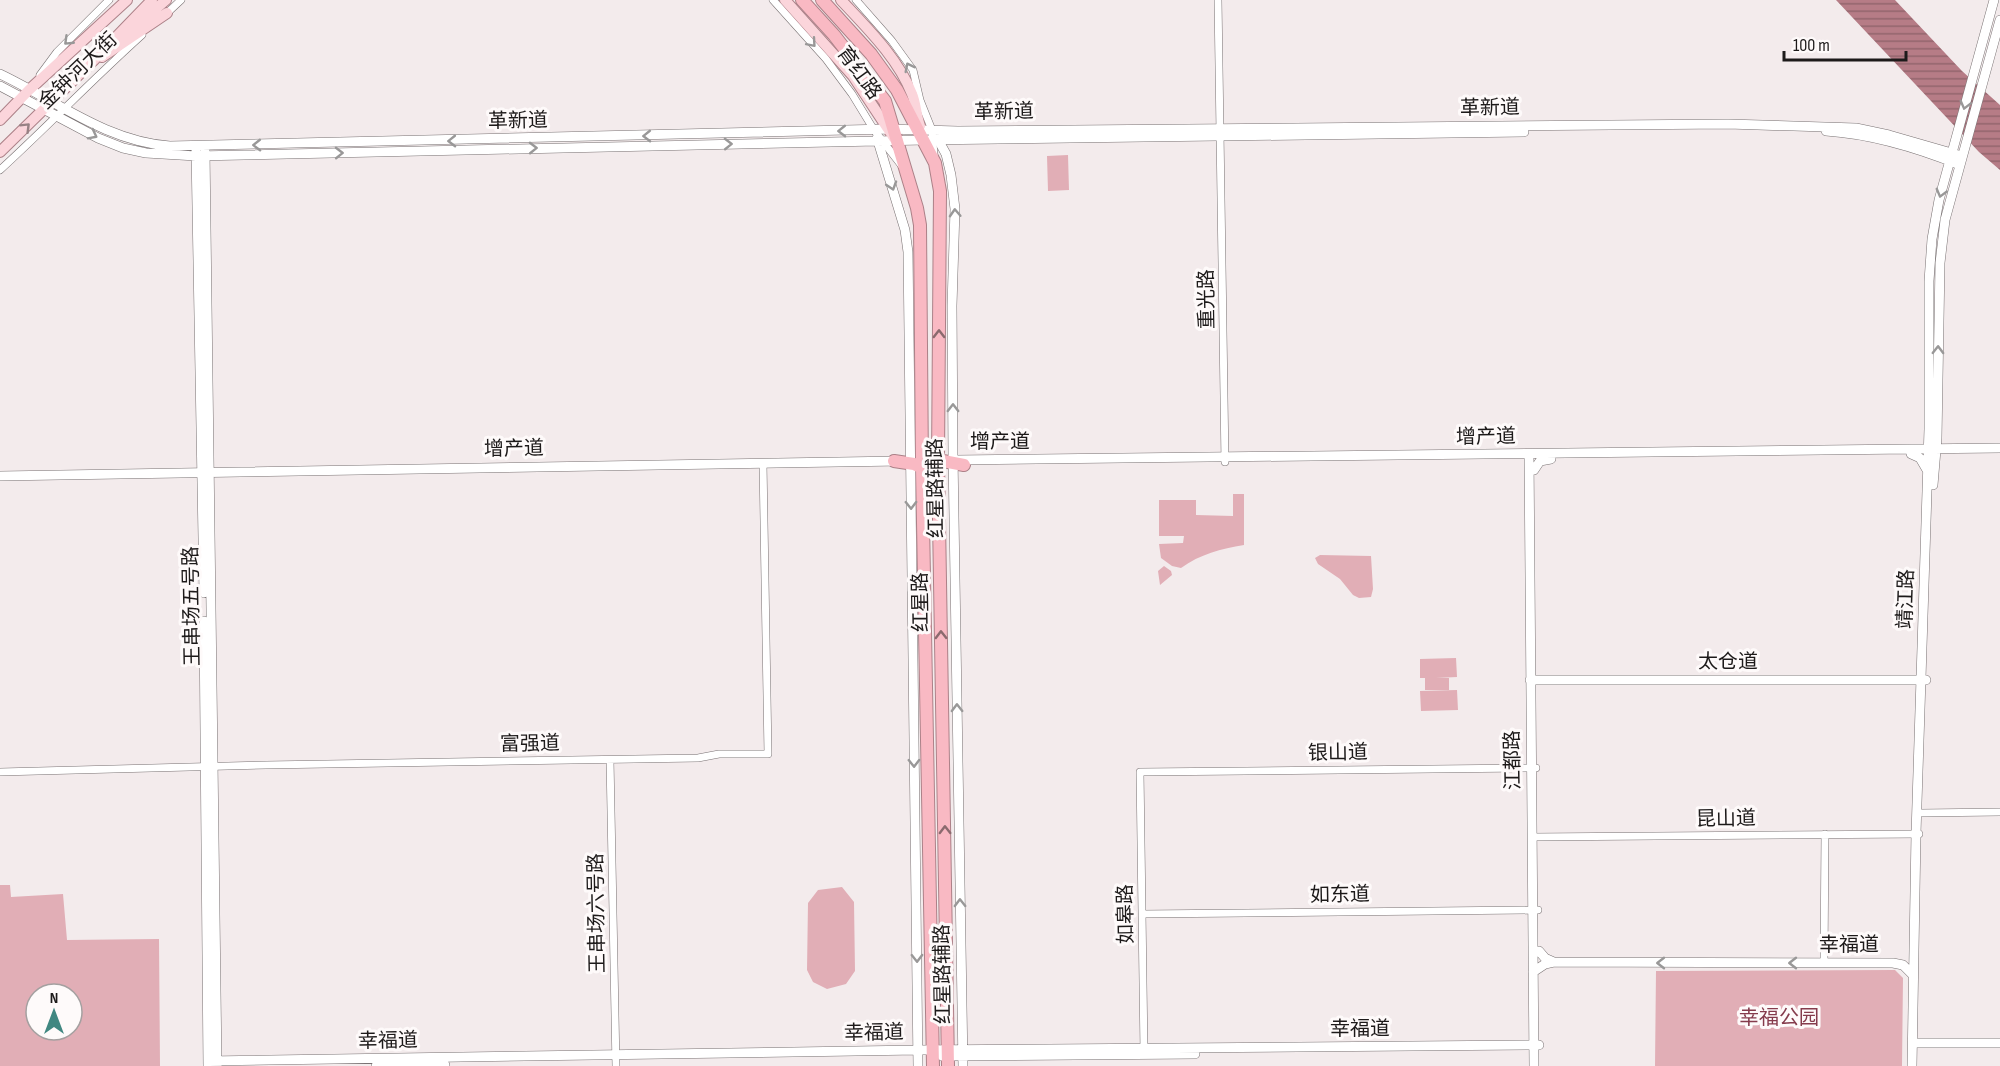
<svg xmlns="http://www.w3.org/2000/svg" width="2000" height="1066" viewBox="0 0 2000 1066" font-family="'Sofia Sans Condensed','Noto Sans SC',sans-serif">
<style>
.green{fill:#e1aeb6;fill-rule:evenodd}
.water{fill:url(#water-rules)}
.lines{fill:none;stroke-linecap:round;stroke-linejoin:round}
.street-casing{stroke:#797273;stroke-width:8}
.secondary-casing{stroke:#797273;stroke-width:10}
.primary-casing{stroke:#ac8188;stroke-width:12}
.highway-casing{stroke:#ac8188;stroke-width:14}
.street{stroke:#fff;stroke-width:7}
.secondary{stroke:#fff;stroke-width:9}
.primary{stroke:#fbd5db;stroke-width:10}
.highway{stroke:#f9b9c3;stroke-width:12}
.oneway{stroke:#999898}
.oneway2{stroke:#978184}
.oneway3{stroke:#8b6a6e}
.labels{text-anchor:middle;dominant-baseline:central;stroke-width:6;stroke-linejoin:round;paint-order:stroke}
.street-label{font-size:20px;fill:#1d1a1a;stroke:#fefafa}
.park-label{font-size:20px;fill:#853b4c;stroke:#fefafa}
</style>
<defs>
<pattern id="water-rules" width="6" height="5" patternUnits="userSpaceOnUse" patternTransform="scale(1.5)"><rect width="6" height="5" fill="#b67c86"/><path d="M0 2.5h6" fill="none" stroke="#93656d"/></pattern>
</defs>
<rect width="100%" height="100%" fill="#f3ebec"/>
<path class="green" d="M 1068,155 L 1069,190 L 1048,191 L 1047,156 Z
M 1233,494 L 1244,494 L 1244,545 C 1221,549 1200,554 1181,568 L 1172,566 L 1161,558 L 1159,544 L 1183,543 L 1184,536 L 1159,536 L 1159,500 L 1196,500 L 1196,515 L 1233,516 Z
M 1320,555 L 1371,556 L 1373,589 L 1371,597 L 1359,598 L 1353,595 L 1340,579 L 1318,564 L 1315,558 Z
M 1164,566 L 1171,571 L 1172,575 L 1160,585 L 1158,571 Z
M 1456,658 L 1457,677 L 1436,678 L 1449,678 L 1449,690 L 1425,690 L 1425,678 L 1420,678 L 1420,659 Z
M 1457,690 L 1458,710 L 1421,711 L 1420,691 Z
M 0,885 L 10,885 L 11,897 L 63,894 L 67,940 L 159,939 L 160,1066 L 0,1066 ZM 36,994 L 72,994 L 72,1030 L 36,1030 Z
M 842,887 L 854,902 L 855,971 L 846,984 L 827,989 L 813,982 L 807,970 L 808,903 L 818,890 Z
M 1895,970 L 1903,978 L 1902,1066 L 1655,1066 L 1656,971 Z"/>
<path class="water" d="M 1836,0 L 1895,0 L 1962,71 L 2000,105 L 2000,170 L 1979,152 Z"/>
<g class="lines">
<g class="street-casing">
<path id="street" d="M 773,0 L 826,59 L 852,94 L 874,130 L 902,166
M 856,0 L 892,41 L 913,70 L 920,100 L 932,130 L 934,155
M 1218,0 L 1225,462
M 166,14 L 181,0
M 40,75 L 57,52 L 109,0
M 0,170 C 48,126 93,79 142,35
M 610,760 L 616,1066
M 0,772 L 266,765 L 698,758 L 719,754 L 768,754 L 763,463
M 1921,813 L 2000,812
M 1532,837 L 1919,834
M 1142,914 L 1538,910
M 1824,963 L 1825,834
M 1144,1052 L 1140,772 L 1536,768"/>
</g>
<g class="secondary-casing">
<path id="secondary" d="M 0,74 C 55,100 107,142 170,146 L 887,129 L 958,131 L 1728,124 L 1856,128 L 1889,135 L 1962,156
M 0,86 L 98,138 L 123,148 L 146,153 L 196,156 L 923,140 L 1524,132
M 1826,131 C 1871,134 1918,148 1960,165
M 936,136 L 946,154 L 951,175 L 955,209 L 952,306 L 953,456 L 963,1066
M 877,138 L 905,230 L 908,252 L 918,1066
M 196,151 L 204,593
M 205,151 L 217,1066
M 1529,454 L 1534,1066
M 1911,454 L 1920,458 L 1927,470
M 956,460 L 2000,448
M 1534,470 L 1540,461 L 1551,459
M 0,476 L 900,461
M 1933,485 L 1937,438 L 1940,263 L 1945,220 L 2000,20
M 204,621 L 208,1066
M 1530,680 L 1926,680
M 1539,951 L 1545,958 L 1554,962
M 1533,972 L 1545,964 L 1554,962 L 1893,963 L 1903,965 L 1913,975
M 1913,1043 L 2000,1043
M 942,1056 L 1195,1054
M 209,1061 L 918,1050 L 1539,1045
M 376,1066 L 445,1065
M 1912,1066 L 1916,834 L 1929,429 L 1929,281 L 1932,239 L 1939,200 L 1994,0"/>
</g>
<g class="primary-casing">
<path id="primary" d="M 785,0 L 853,76 L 894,138
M 841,0 C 867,28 898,58 912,94 C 916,103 916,115 920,126
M 124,36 L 166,0
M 102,57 L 167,13
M 0,120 L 29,90 L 127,0
M 0,152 L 93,61 L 152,0"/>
</g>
<g class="highway-casing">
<path id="highway" d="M 802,0 L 834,35 L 885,101 L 917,208 L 920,225 L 922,468 L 933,1066
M 822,0 L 871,54 L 897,90 L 935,163 L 940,191 L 938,460 L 948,1066
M 934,456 L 943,461 L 964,465
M 894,461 L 914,464 L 927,470"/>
</g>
<use href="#street" class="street"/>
<use href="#secondary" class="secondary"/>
<use href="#primary" class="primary"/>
<use href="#highway" class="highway"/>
</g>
<defs><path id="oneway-chevron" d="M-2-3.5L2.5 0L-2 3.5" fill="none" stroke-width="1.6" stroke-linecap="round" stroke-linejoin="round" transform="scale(1.5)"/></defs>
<g class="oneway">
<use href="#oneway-chevron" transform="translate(68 41) rotate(136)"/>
<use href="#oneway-chevron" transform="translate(812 43) rotate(49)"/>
<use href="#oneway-chevron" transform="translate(909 67) rotate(-117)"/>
<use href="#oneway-chevron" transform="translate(1965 105) rotate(104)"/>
<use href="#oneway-chevron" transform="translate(842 131) rotate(179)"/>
<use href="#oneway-chevron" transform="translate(93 135) rotate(27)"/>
<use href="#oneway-chevron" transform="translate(647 136) rotate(179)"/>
<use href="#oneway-chevron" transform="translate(452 141) rotate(179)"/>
<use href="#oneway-chevron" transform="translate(728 144) rotate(-1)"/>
<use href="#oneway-chevron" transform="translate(257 145) rotate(179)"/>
<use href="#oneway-chevron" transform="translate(533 148) rotate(-1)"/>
<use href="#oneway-chevron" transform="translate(339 153) rotate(-1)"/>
<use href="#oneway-chevron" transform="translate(892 186) rotate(72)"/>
<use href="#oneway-chevron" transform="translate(1941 193) rotate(105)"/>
<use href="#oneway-chevron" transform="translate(955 213) rotate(-93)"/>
<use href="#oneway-chevron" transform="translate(1938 350) rotate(-89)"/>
<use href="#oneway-chevron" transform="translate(953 408) rotate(-90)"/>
<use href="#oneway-chevron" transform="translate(911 505) rotate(89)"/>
<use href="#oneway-chevron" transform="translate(957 708) rotate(-91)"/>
<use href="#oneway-chevron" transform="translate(914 763) rotate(89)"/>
<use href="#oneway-chevron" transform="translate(960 903) rotate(-91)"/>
<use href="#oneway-chevron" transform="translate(917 958) rotate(89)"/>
<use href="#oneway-chevron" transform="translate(1661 963) rotate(-180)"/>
<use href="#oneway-chevron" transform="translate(1793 963) rotate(-180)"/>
</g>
<use class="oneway2" href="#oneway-chevron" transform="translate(26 127) rotate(-45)"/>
<g class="oneway3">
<use href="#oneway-chevron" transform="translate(939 334) rotate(-90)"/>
<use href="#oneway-chevron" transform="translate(941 635) rotate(-91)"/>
<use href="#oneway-chevron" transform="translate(945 830) rotate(-91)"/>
</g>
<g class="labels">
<g class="street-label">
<text transform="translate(78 71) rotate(-44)">金钟河大街</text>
<text transform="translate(859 73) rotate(54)">育红路</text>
<text transform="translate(1490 108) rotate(-1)">革新道</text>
<text transform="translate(1004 112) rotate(-1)">革新道</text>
<text transform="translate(518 121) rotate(-1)">革新道</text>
<text transform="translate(1207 299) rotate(-91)">重光路</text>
<text transform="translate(1486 437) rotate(-1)">增产道</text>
<text x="1000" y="442">增产道</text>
<text transform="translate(514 449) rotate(-1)">增产道</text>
<text transform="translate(936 488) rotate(-91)">红星路辅路</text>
<text transform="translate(1906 599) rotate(-88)">靖江路</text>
<text transform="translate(921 602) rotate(-91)">红星路</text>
<text transform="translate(192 606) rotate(-91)">王串场五号路</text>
<text x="1728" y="662">太仓道</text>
<text transform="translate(530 744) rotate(-1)">富强道</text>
<text transform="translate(1338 753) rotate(-1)">银山道</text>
<text transform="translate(1513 760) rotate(-91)">江都路</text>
<text transform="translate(1726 819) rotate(-1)">昆山道</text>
<text transform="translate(1340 895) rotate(-1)">如东道</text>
<text transform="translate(597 913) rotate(-91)">王串场六号路</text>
<text transform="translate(1126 914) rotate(-91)">如皋路</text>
<text x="1849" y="945">幸福道</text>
<text transform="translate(943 974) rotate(-91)">红星路辅路</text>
<text x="1360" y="1029">幸福道</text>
<text transform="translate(874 1033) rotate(-1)">幸福道</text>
<text transform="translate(388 1041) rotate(-1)">幸福道</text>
</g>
<g class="park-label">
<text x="1779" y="1018">幸福公园</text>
</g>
</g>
<g transform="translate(54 1012)"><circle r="28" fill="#fefafa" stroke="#a4a0a0" stroke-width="1.5"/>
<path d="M0-4.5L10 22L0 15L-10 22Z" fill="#408781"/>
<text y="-9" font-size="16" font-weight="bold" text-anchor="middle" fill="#1d1a1a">N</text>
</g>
<path d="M1784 51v9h122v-9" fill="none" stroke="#1d1a1a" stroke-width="3"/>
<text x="1793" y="51" font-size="18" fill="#1d1a1a" stroke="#fefafa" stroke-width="4.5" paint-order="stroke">100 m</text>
</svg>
